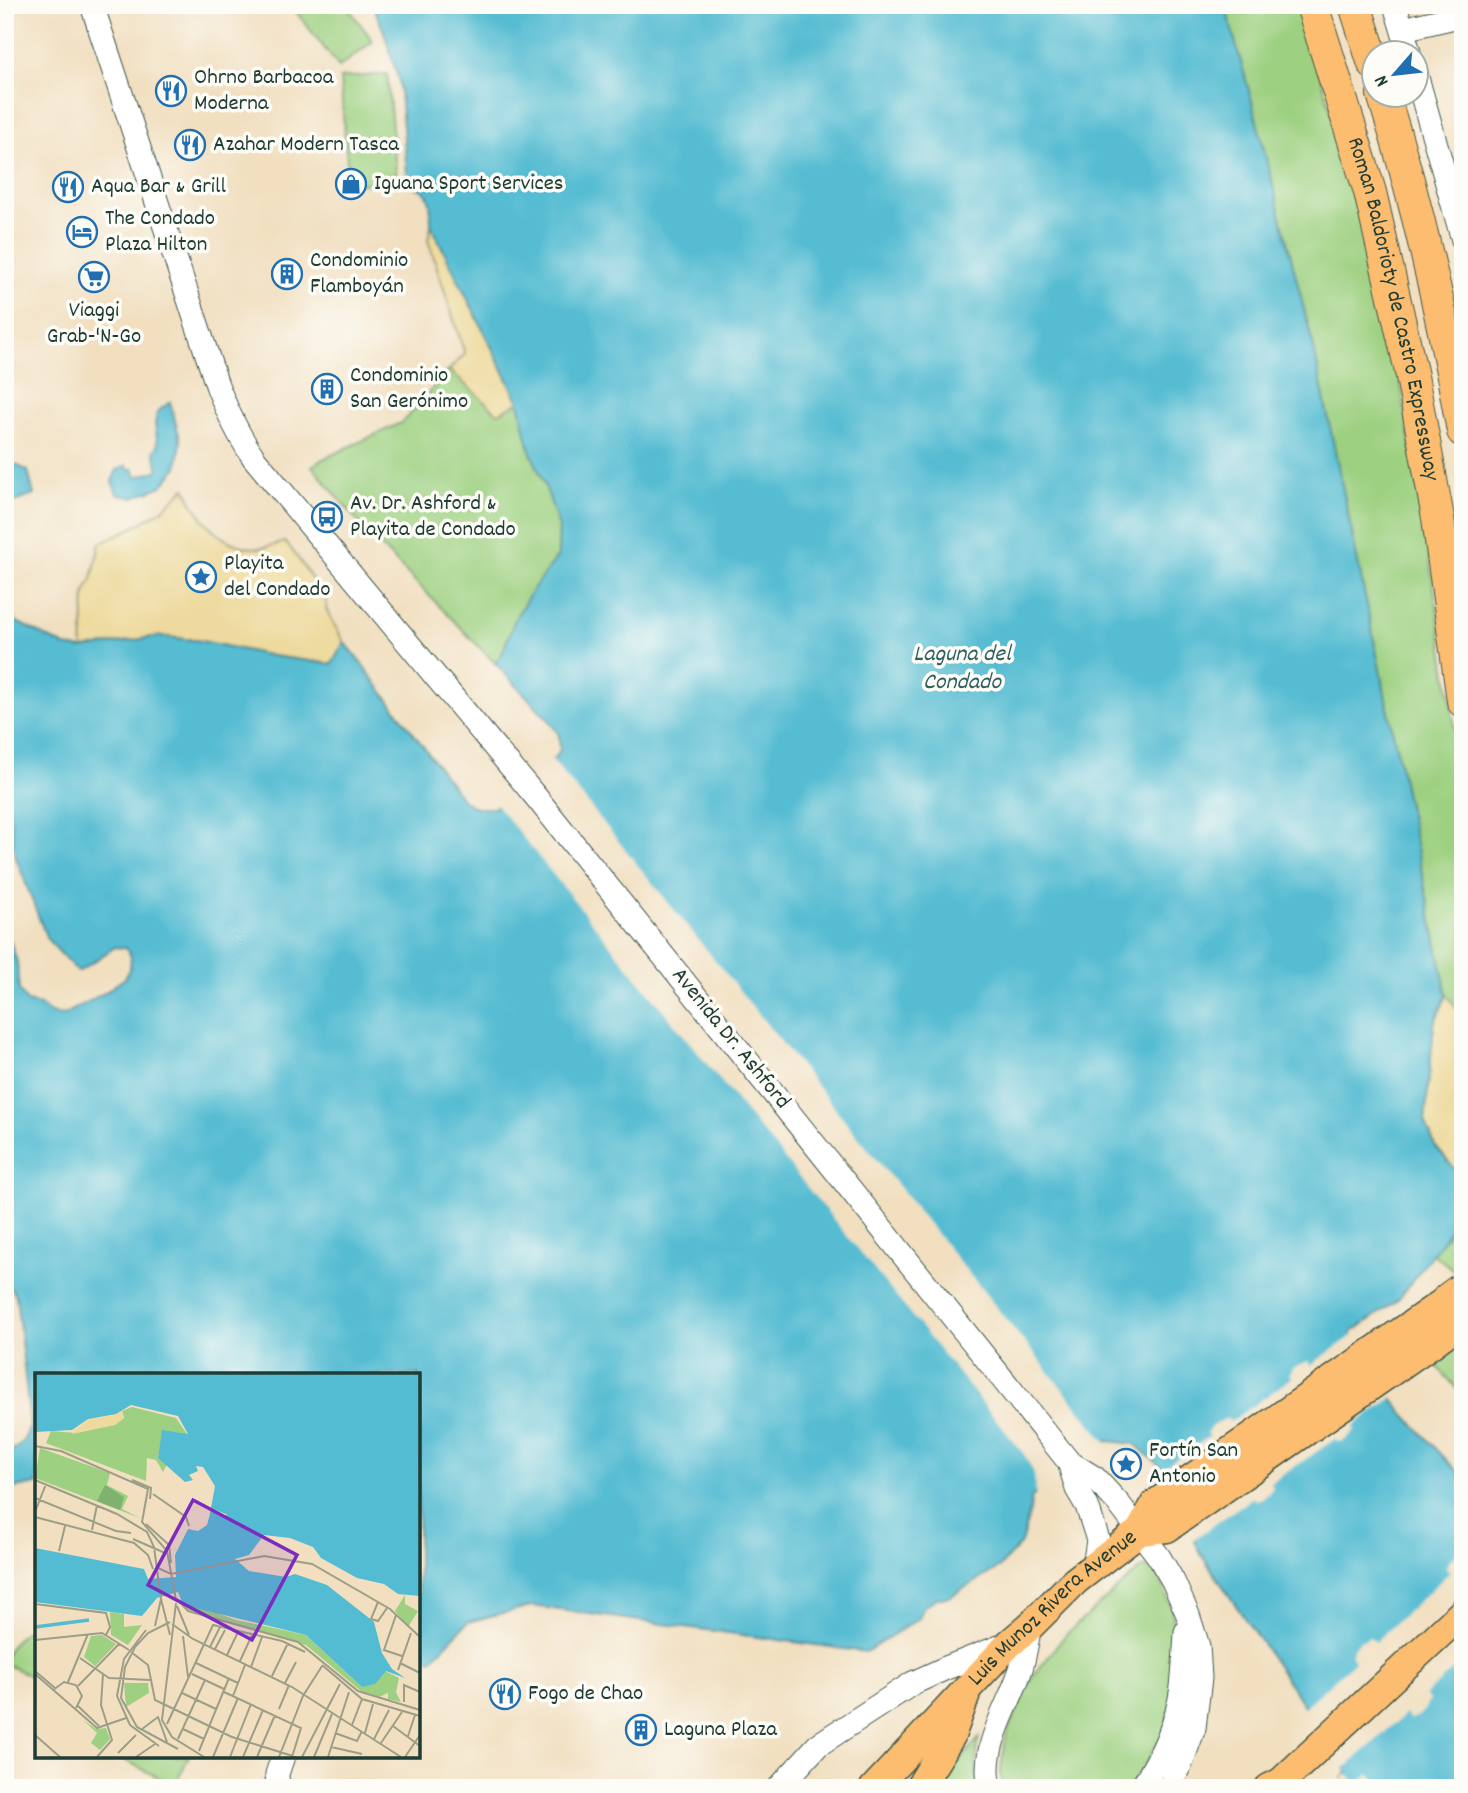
<svg xmlns="http://www.w3.org/2000/svg" width="1468" height="1793" viewBox="0 0 1468 1793" font-family="Dekko,sans-serif">
<style>
.green{fill:#9dd080;stroke:#5e865a;stroke-width:2}
.sand{fill:#eeda9e;stroke:#868c69;stroke-width:2}
.water{fill:#54bcd2;stroke:#3a7c83;stroke-width:2}
.pier{fill:#f1dfc0}
.lines{fill:none;stroke-linecap:round;stroke-linejoin:round}
.minor-casing{stroke:#3e5549;stroke-width:25}
.major-casing{stroke:#3e5549;stroke-width:31}
.highway-casing{stroke:#3e5549;stroke-width:34}
.minor{stroke:#fff;stroke-width:23}
.major{stroke:#fcbd6f;stroke-width:28}
.highway{stroke:#fcbd6f;stroke-width:32}
.labels{text-anchor:middle;dominant-baseline:central;stroke-width:7;stroke-linejoin:round;paint-order:stroke}
.poi-label{font-size:23px;fill:#1f3d34;stroke:#fdfcf7;text-anchor:start}
.street-label{font-size:23px;fill:#1f3d34;stroke:#fdfcf7}
.water-label{font-size:24px;font-style:italic;fill:#2f6363;stroke:#fdfcf7}
.inset-river{fill:none;stroke:#54bcd2;stroke-width:3.5}
.inset-road{fill:none;stroke:#9d9e88;stroke-width:2}
.view{fill:#7b2cbf;fill-opacity:0.15;stroke:#7b2cbf;stroke-width:3.5}
.inset-edge{fill:none;stroke:#1f3d34;stroke-width:3.5}
</style>
<rect width="100%" height="100%" fill="#fdfcf7"/>
<filter id="ink" filterUnits="userSpaceOnUse"><feTurbulence type="fractalNoise" baseFrequency=".0143" numOctaves="2"/><feDisplacementMap in="SourceGraphic" scale="14" xChannelSelector="R" yChannelSelector="G"/><feConvolveMatrix kernelMatrix="1 2 1 2 8 2 1 2 1" color-interpolation-filters="sRGB"/></filter>
<filter id="wash" filterUnits="userSpaceOnUse"><feTurbulence type="fractalNoise" baseFrequency=".00686" numOctaves="4" result="noise"/><feDisplacementMap in="SourceGraphic" scale="28" xChannelSelector="R" yChannelSelector="G"/><feGaussianBlur stdDeviation="1.57" result="paint"/><feColorMatrix in="noise" values="0 0 0 0 0 0 0 0 0 0 0 0 0 0 0 0 0 1.4 0 .05"/><feComposite in="paint" operator="in"/></filter>
<g filter="url(#wash)">
<rect width="100%" height="100%" fill="#f1dfc0"/>
<path class="green" d="M 291,5 L 346,5 L 373,41 L 339,67 Z
M 1225,5 L 1300,5 L 1373,255 L 1400,379 L 1437,606 L 1463,783 L 1463,1189 L 1447,995 L 1314,349 L 1251,98 Z
M 387,74 L 397,181 L 349,185 L 340,78 Z
M 449,370 L 498,413 L 519,402 L 530,450 L 546,488 L 559,527 L 558,556 L 533,589 L 516,617 L 502,654 L 495,663 L 364,529 L 312,466 L 323,459 L 403,422 Z
M 1463,1205 L 1463,1273 L 1460,1275 L 1433,1254 L 1461,1215 Z
M 1463,1339 L 1463,1395 L 1432,1361 Z
M 1145,1568 L 1153,1569 L 1162,1583 L 1171,1607 L 1179,1644 L 1166,1730 L 1131,1788 L 1004,1788 L 1000,1775 L 1006,1735 L 1031,1679 L 1067,1633 L 1140,1569 Z
M 37,1626 L 37,1679 L 5,1664 C 5,1645 21,1633 37,1626 Z
M 979,1738 L 976,1763 L 979,1788 L 937,1788 Z
M 117,1756 L 189,1756 L 175,1786 Z"/>
<path class="sand" d="M 431,225 L 519,402 L 498,413 L 449,370 L 465,354 L 428,240 Z
M 185,488 C 200,520 221,548 258,548 C 267,548 277,544 285,542 C 302,560 313,583 327,603 L 326,609 L 344,642 L 333,664 L 272,656 L 202,641 L 159,636 L 82,649 L 85,593 L 92,579 L 100,543 L 134,527 L 162,510 Z
M 1447,995 L 1463,1017 L 1463,1189 L 1457,1172 L 1435,1146 L 1425,1121 L 1434,1023 Z"/>
<path class="water" d="M 373,5 L 1225,5 L 1251,98 L 1314,349 L 1447,995 L 1434,1023 L 1425,1121 L 1435,1146 L 1457,1172 L 1463,1189 L 1461,1215 L 1399,1299 L 1351,1333 L 1398,1407 L 1463,1478 L 1463,1788 L 1350,1788 L 1342,1778 L 1347,1773 L 1345,1761 L 1326,1738 L 1201,1554 L 1161,1467 L 1135,1444 L 1108,1441 L 1094,1446 L 1069,1462 L 1031,1498 L 1030,1511 L 1021,1543 L 1000,1567 L 949,1597 L 937,1598 L 924,1606 L 919,1618 L 866,1652 L 531,1606 L 468,1622 L 431,1660 L 418,1651 L 418,1375 L 37,1375 L 37,1484 L 5,1490 L 5,1453 C 21,1448 27,1438 30,1423 L 16,1296 L 11,1288 L 5,1287 L 5,926 L 17,962 L 19,990 L 27,1002 L 40,1005 L 50,1013 L 64,1015 L 104,993 L 125,978 L 130,967 L 131,956 L 125,948 L 115,947 L 78,972 L 47,939 L 15,855 L 5,776 L 5,603 L 15,621 L 65,646 L 82,649 L 159,636 L 202,641 L 272,656 L 332,664 L 344,642 L 353,652 L 463,800 L 476,808 L 494,808 L 523,782 L 551,762 L 560,750 L 559,735 L 548,719 L 495,663 L 502,654 L 516,617 L 533,589 L 558,556 L 559,527 L 546,488 L 530,450 L 519,402 L 431,225 C 430,202 434,190 408,185 L 399,81 L 384,32 Z
M 170,402 L 181,442 L 177,467 L 162,486 L 132,498 L 117,494 L 112,481 L 117,470 L 127,465 L 128,470 L 133,468 L 136,477 L 159,470 L 154,451 L 158,446 L 155,424 L 157,412 Z
M 13,463 L 28,471 L 34,495 L 5,505 L 5,473 Z"/>
<path class="pier" d="M 550,757 L 1108,1445 L 1095,1449 L 1071,1464 L 1036,1499 L 1034,1473 L 1024,1454 L 495,803 L 521,779 Z
M 1355,1334 L 1395,1396 L 1354,1425 L 1355,1430 L 1345,1440 L 1338,1442 L 1335,1439 L 1271,1483 L 1273,1488 L 1270,1493 L 1262,1498 L 1256,1500 L 1253,1497 L 1191,1541 L 1159,1471 L 1210,1436 L 1207,1432 L 1212,1426 L 1227,1418 L 1230,1422 L 1292,1378 L 1290,1374 L 1293,1368 L 1308,1361 L 1311,1365 Z
M 1463,1550 L 1463,1661 L 1425,1695 L 1429,1701 L 1424,1710 L 1418,1716 L 1410,1719 L 1405,1714 L 1343,1770 L 1342,1763 L 1323,1740 L 1302,1709 L 1355,1661 L 1352,1655 L 1353,1648 L 1360,1641 L 1370,1637 L 1375,1642 L 1450,1572 L 1446,1567 L 1449,1560 Z
M 1347,1774 L 1357,1784 L 1370,1774 L 1383,1788 L 1350,1788 L 1342,1778 Z"/>
</g>
<g filter="url(#ink)">
<g class="lines">
<g class="minor-casing">
<path id="minor" d="M 92,5 L 217,385 C 227,411 238,435 254,458 L 536,797 L 1069,1462 L 1095,1478 L 1119,1504 L 1159,1557 L 1173,1581 L 1188,1615 L 1198,1646 L 1200,1678 L 1194,1728 L 1182,1761 L 1169,1788
M 1395,5 L 1409,52
M 1403,29 L 1463,15
M 1416,74 L 1463,240
M 1069,1462 L 1077,1489 L 1087,1506 L 1098,1540 L 1094,1567
M 278,1788 L 277,1774 L 283,1756
M 779,1788 L 818,1745 L 913,1683 L 946,1668 L 1007,1644
M 990,1788 C 980,1746 1009,1707 1021,1669 C 1025,1655 1027,1640 1030,1626
M 1141,1788 C 1161,1758 1177,1723 1182,1687 C 1184,1669 1185,1650 1186,1632"/>
</g>
<g class="major-casing">
<g id="major">
<path d="M 1140,1531 L 1155,1504 L 1448,1299"/>
<path id="s1" d="M 874,1788 L 1010,1643 L 1030,1626 L 1075,1581 L 1140,1531 L 1167,1528 L 1431,1344 L 1463,1320"/>
<path d="M 919,1788 L 951,1736 L 965,1697"/>
<path d="M 1269,1788 L 1281,1782 L 1463,1612"/>
</g>
</g>
<g class="highway-casing">
<g id="highway">
<path id="s2" d="M 1312,5 L 1370,192 L 1412,376 L 1438,518 L 1463,701"/>
<path d="M 1355,5 L 1374,64"/>
<path d="M 1383,94 C 1418,205 1443,317 1463,431"/>
<path d="M 1448,1299 L 1463,1288"/>
</g>
</g>
<use href="#minor" class="minor"/>
<use href="#major" class="major"/>
<use href="#highway" class="highway"/>
</g>
</g>
<defs>
<g id="restaurant-ring" transform="scale(1.575)"><circle r="9.5" fill="#fdfcf7" stroke="#1f6fb2" stroke-width="1.5"/><path d="M-5-6h1v4h1v-4h1v4h1v-4h1v5L-1.5 .5V6h-2V.5L-5-1ZM5-6V6H3V1.5H1.5Q1.5-4 5-6Z" fill="#1f6fb2"/></g>
<g id="shop-ring" transform="scale(1.575)"><circle r="9.5" fill="#fdfcf7" stroke="#1f6fb2" stroke-width="1.5"/><path d="M-5-2.5h2.3a2.7 3.5 0 0 1 5.4 0H5L5.5 6h-11ZM-1.5-2.5h3a1.5 2.3 0 0 0-3 0Z" fill="#1f6fb2"/></g>
<g id="hotel-ring" transform="scale(1.575)"><circle r="9.5" fill="#fdfcf7" stroke="#1f6fb2" stroke-width="1.5"/><path d="M-6-4.5h1.5V1H6V5H4.5V3h-9V5H-6ZM-4 0a1.8 1.8 0 1 1 3.6 0ZM.5 0V-2.5h3Q6-2.5 6 0Z" fill="#1f6fb2"/></g>
<g id="building-ring" transform="scale(1.575)"><circle r="9.5" fill="#fdfcf7" stroke="#1f6fb2" stroke-width="1.5"/><path d="M-4-6H4V6H1V3H-1V6H-4ZM-2.5-4.3h1.7v1.8h-1.7ZM.8-4.3h1.7v1.8H.8ZM-2.5-1h1.7V.8h-1.7ZM.8-1h1.7V.8H.8Z" fill="#1f6fb2"/></g>
<g id="supermarket-ring" transform="scale(1.575)"><circle r="9.5" fill="#fdfcf7" stroke="#1f6fb2" stroke-width="1.5"/><path d="M-6-5.5h2.5l.6 2H6L4.5 2H-2.5L-4.4-4H-6ZM-1.5 3.2a1.3 1.3 0 1 0 .1 0ZM3 3.2a1.3 1.3 0 1 0 .1 0Z" fill="#1f6fb2"/></g>
<g id="bus-ring" transform="scale(1.575)"><circle r="9.5" fill="#fdfcf7" stroke="#1f6fb2" stroke-width="1.5"/><path d="M-5-6H5V4H4V6H2V4H-2V6H-4V4H-5ZM-3.5-4V0h7V-4ZM-3.5 1.2v1.5H-2V1.2ZM2 1.2v1.5H3.5V1.2Z" fill="#1f6fb2"/></g>
<g id="sight-ring" transform="scale(1.575)"><circle r="9.5" fill="#fdfcf7" stroke="#1f6fb2" stroke-width="1.5"/><path d="M0-6L1.8-2.2L6-1.7L2.9 1.2L3.7 5.4L0 3.3L-3.7 5.4L-2.9 1.2L-6-1.7L-1.8-2.2Z" fill="#1f6fb2"/></g>
</defs>
<g fill-rule="evenodd">
<use href="#restaurant-ring" x="171" y="91"/>
<use href="#restaurant-ring" x="190" y="145"/>
<use href="#shop-ring" x="351" y="184"/>
<use href="#restaurant-ring" x="68" y="187"/>
<use href="#hotel-ring" x="82" y="232"/>
<use href="#building-ring" x="287" y="274"/>
<use href="#supermarket-ring" x="94" y="277"/>
<use href="#building-ring" x="327" y="389"/>
<use href="#bus-ring" x="327" y="517"/>
<use href="#sight-ring" x="201" y="577"/>
<use href="#sight-ring" x="1126" y="1464"/>
<use href="#restaurant-ring" x="505" y="1694"/>
<use href="#building-ring" x="641" y="1730"/>
</g>
<g class="labels">
<g class="poi-label">
<text x="194" y="78">Ohrno Barbacoa<tspan x="194" dy="26">Moderna</tspan></text>
<text x="213" y="145">Azahar Modern Tasca</text>
<text x="374" y="184">Iguana Sport Services</text>
<text x="91" y="187">Aqua Bar &amp; Grill</text>
<text x="105" y="219">The Condado<tspan x="105" dy="26">Plaza Hilton</tspan></text>
<text x="310" y="261">Condominio<tspan x="310" dy="26">Flamboyán</tspan></text>
<text x="94" y="311" text-anchor="middle">Viaggi<tspan x="94" dy="26">Grab-'N-Go</tspan></text>
<text x="350" y="376">Condominio<tspan x="350" dy="26">San Gerónimo</tspan></text>
<text x="350" y="504">Av. Dr. Ashford &amp;<tspan x="350" dy="26">Playita de Condado</tspan></text>
<text x="224" y="564">Playita<tspan x="224" dy="26">del Condado</tspan></text>
<text x="1149" y="1451">Fortín San<tspan x="1149" dy="26">Antonio</tspan></text>
<text x="528" y="1694">Fogo de Chao</text>
<text x="664" y="1730">Laguna Plaza</text>
</g>
<g class="street-label">
<text stroke="none"><textPath href="#s2" startOffset="315">Roman Baldorioty de Castro Expressway</textPath></text>
<text transform="translate(730 1039) rotate(51)">Avenida Dr. Ashford</text>
<text stroke="none"><textPath href="#s1" startOffset="254">Luis Munoz Rivera Avenue</textPath></text>
</g>
<g class="water-label">
<text x="962" y="655">Laguna del<tspan x="962" dy="28">Condado</tspan></text>
</g>
</g>
<g transform="translate(35 1373)">
<rect width="385" height="385" fill="#f1dfc0"/>
<path d="M 97,34 L 141,45 L 152,61 L 126,67 L 123,85 L 132,91 L 128,99 L 121,87 L 112,85 L 111,108 L 11,70 L 16,58 L 41,60 L 81,51 L 89,45 L 87,38 ZM 5,75 L 75,100 L 72,112 L 93,123 L 87,136 L 105,145 L 0,105 ZM 370,222 L 370,231 L 383,238 L 373,254 L 360,238 ZM 145,226 L 201,247 L 271,262 L 327,314 L 350,298 L 364,305 L 361,319 L 366,329 L 353,326 L 353,320 L 344,324 L 326,318 L 271,272 L 153,237 ZM 75,239 L 89,241 L 89,254 L 107,252 L 93,272 L 76,262 ZM 67,262 L 81,271 L 60,293 L 49,284 L 56,263 ZM 89,310 L 113,310 L 114,320 L 91,334 ZM 48,347 L 61,356 L 71,355 L 75,366 L 65,377 L 56,370 L 62,360 Z" fill="#9dd080"/>
<path d="M 70,112 L 89,124 L 85,137 L 62,128 Z" fill="#7eb26e"/>
<path d="M 87,36 L 89,45 L 80,52 L 37,61 L 53,46 Z" fill="#eeda9e"/>
<path d="M 0,1 L 385,1 L 385,223 L 363,221 L 349,211 L 322,205 L 286,185 L 278,174 L 255,165 L 229,162 L 214,182 L 200,186 L 214,198 L 251,204 L 260,201 L 292,212 L 339,249 L 347,280 L 357,296 L 370,305 L 351,298 L 340,311 L 327,314 L 271,262 L 160,235 L 147,229 L 143,219 L 122,225 L 107,243 L 0,229 L 0,175 L 109,196 L 113,206 L 141,204 L 140,182 L 153,156 L 163,158 L 172,152 L 176,137 L 186,143 L 193,142 L 176,135 L 180,113 L 168,94 L 161,93 L 163,98 L 154,102 L 158,107 L 150,109 L 123,85 L 127,57 L 153,61 L 143,43 L 96,32 L 81,41 L 53,46 L 37,57 L 0,59 Z" fill="#54bcd2"/>
<path class="inset-river" d="M 0,254 L 54,247"/>
<path class="inset-road" d="M 0,73 L 26,78 L 113,116 L 107,149 L 132,178 L 141,227M 0,107 L 82,141 L 112,159 L 119,174 L 126,226 L 120,253M 97,107 L 116,115 L 115,126M 118,121 L 151,144 L 154,153M 0,125 L 81,158 L 96,160M 0,139 L 11,111M 0,144 L 99,170 L 113,182 L 118,196M 111,151 L 134,172 L 136,190M 57,157 L 62,132M 98,166 L 130,180M 24,178 L 30,153M 123,195 L 136,201 L 229,183 L 277,191 L 355,236 L 385,264M 126,226 L 135,262M 142,226 L 153,238 L 263,269 L 323,318 L 385,337M 343,229 L 336,246 L 343,248 L 352,235M 141,230 L 127,347 L 137,364 L 169,384M 0,231 L 71,240 L 75,254 L 71,262M 142,233 L 154,262M 361,242 L 349,277 L 367,283M 135,249 L 113,260 L 100,274 L 90,294 L 86,325 L 102,354 L 143,376M 137,251 L 158,266 L 257,314 L 366,384M 111,257 L 89,286 L 82,323 L 95,352 L 124,373M 148,263 L 153,304M 0,267 L 67,260 L 94,277M 175,274 L 185,254M 180,276 L 190,257M 96,279 L 113,292 L 120,327 L 197,364 L 261,384M 192,282 L 203,259M 45,285 L 74,305 L 115,307M 205,288 L 217,262M 161,290 L 203,310M 365,290 L 385,300M 287,292 L 327,326 L 385,343M 216,294 L 227,264M 363,297 L 376,260M 0,298 L 20,315M 0,301 L 62,355 L 91,345M 157,301 L 189,316M 237,303 L 253,270M 33,309 L 53,261M 250,310 L 261,289M 43,313 L 84,271M 18,317 L 29,309 L 41,312 L 47,323 L 41,335M 189,319 L 266,355 L 257,384M 147,320 L 181,336M 198,323 L 210,292M 369,329 L 369,312 L 385,319M 43,333 L 64,353M 244,336 L 254,312M 132,351 L 178,252 L 247,268 L 270,279M 317,352 L 327,326M 358,353 L 385,373M 107,356 L 123,344 L 132,369M 148,356 L 169,366M 300,360 L 322,368 L 327,358M 330,360 L 338,331M 0,362 L 25,384M 373,363 L 380,342M 143,366 L 170,307M 339,366 L 354,337M 346,370 L 367,339M 296,374 L 327,381M 164,378 L 194,305M 83,380 L 101,362M 62,384 L 77,367 L 66,332 L 68,301M 101,384 L 120,371M 178,384 L 203,325M 195,384 L 216,331M 208,384 L 228,337M 222,384 L 240,342M 244,384 L 268,323 L 287,293M 267,384 L 305,311M 279,384 L 297,341M 293,384 L 314,319M 370,384 L 385,362"/>
<path class="view" d="M 158,127 L 262,182 L 217,267 L 113,212 Z"/>
<rect width="385" height="385" class="inset-edge"/>
</g>
<rect width="1468" height="1793" fill="none" stroke="#fdfcf7" stroke-width="28"/>
<g transform="translate(1395 74) rotate(242)"><circle r="33" fill="#fdfcf7" stroke="#a4b0a9" stroke-width="2"/>
<path d="M0-5L12 26L0 18L-12 26Z" fill="#1f6fb2"/>
<text y="-10" font-size="19" font-weight="bold" text-anchor="middle" fill="#1f3d34">N</text>
</g>
</svg>
